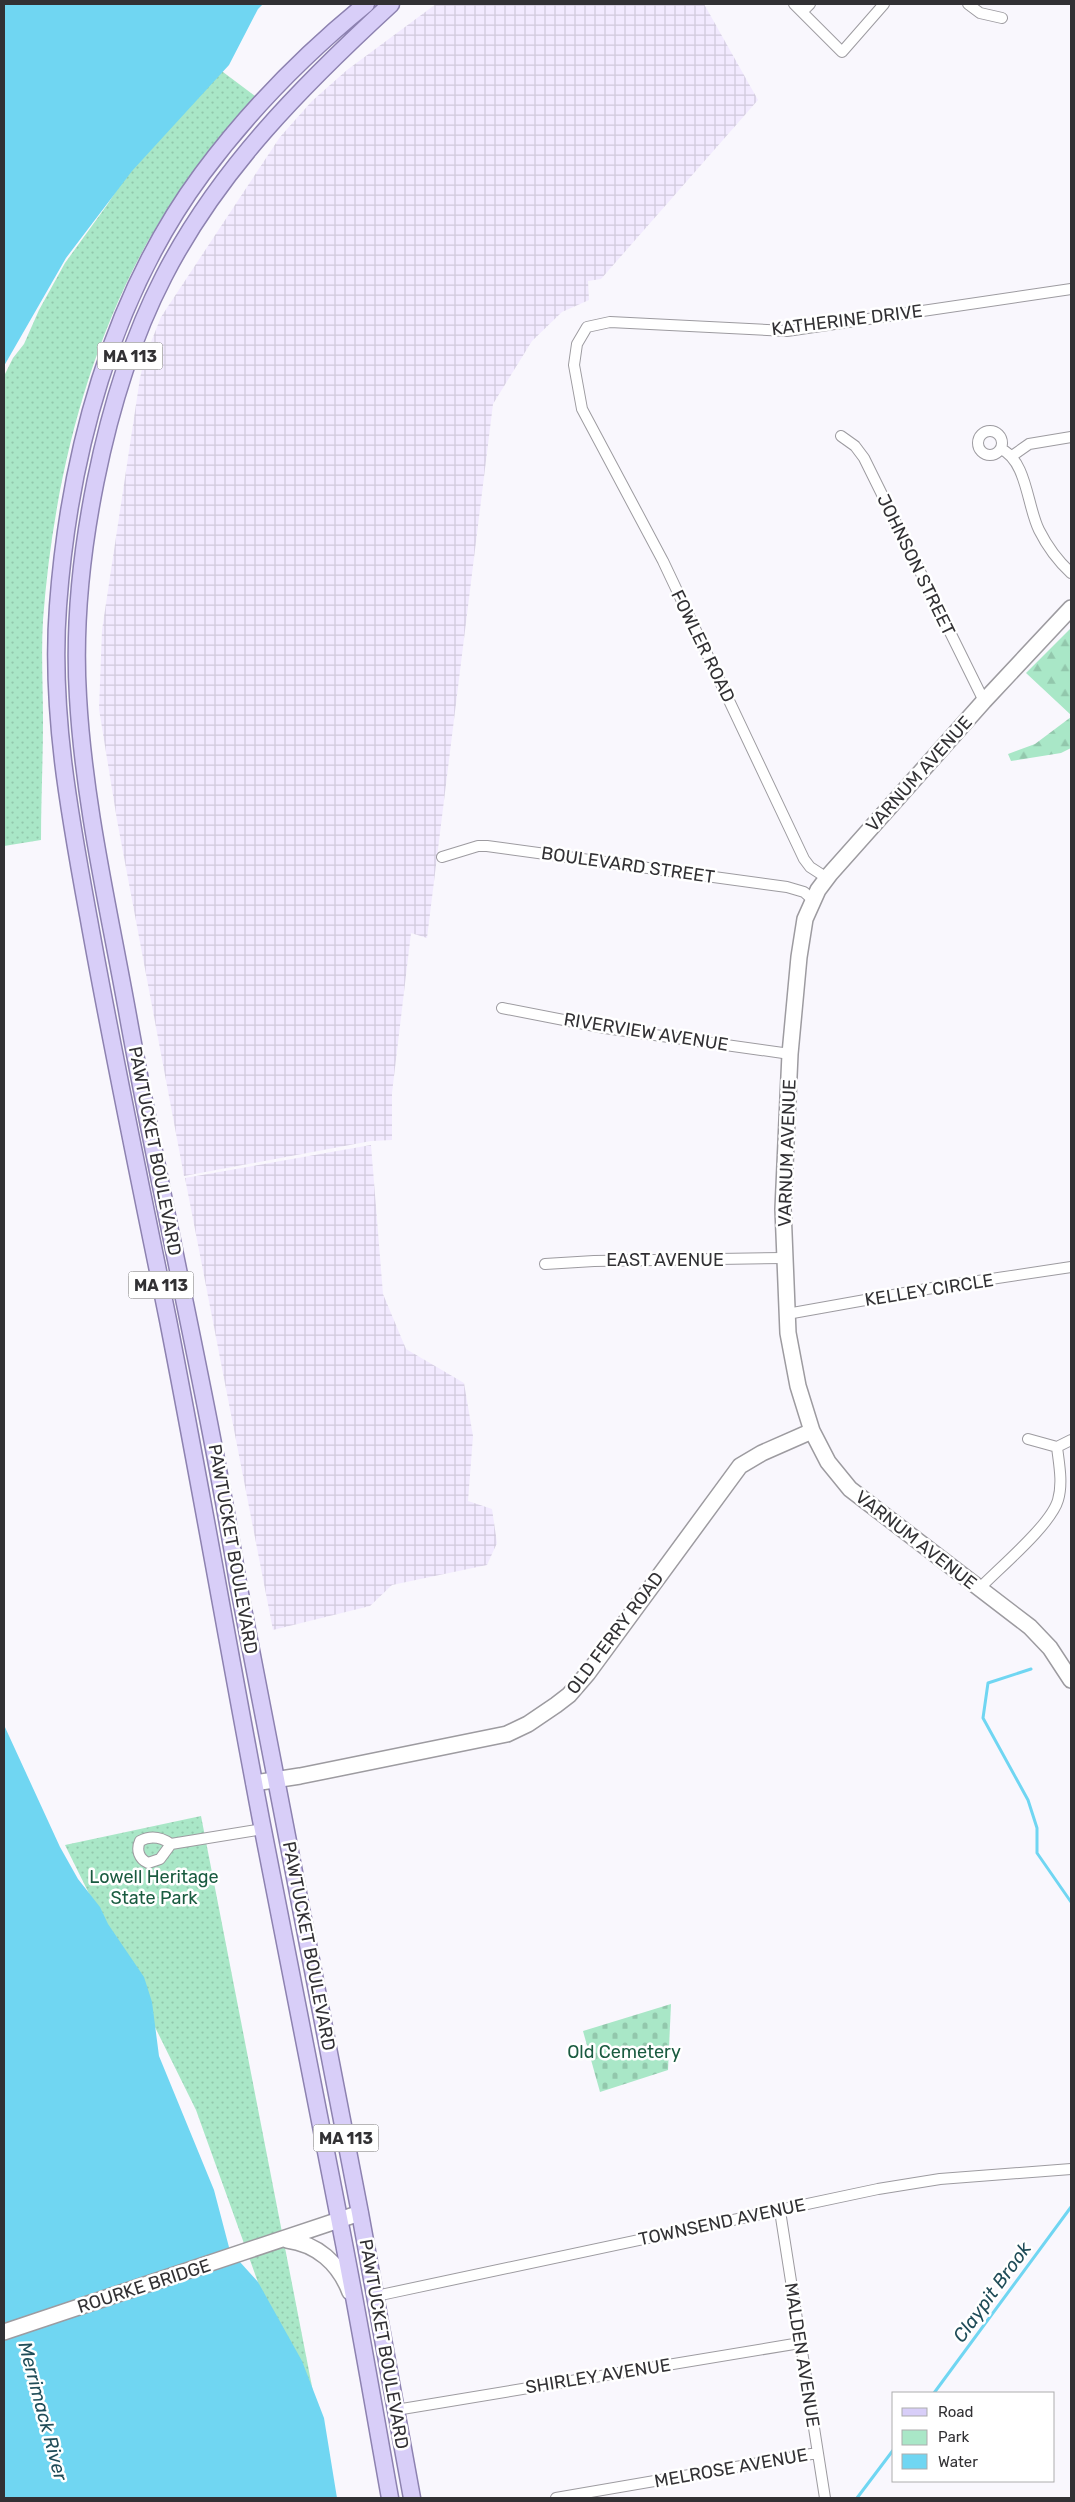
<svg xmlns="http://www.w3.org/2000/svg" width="1075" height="2502" viewBox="0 0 1075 2502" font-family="Rubik,sans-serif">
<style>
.industrial{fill:url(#industrial-grid)}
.green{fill:url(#green-dots)}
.forest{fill:url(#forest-firs)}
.cemetery{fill:url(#cemetery-stones)}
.water{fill:#70d6f2}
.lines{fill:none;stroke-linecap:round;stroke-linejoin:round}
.stream{stroke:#70d6f2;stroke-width:3}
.street-casing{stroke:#9d9ba0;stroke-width:12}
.secondary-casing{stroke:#9d9ba0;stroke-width:18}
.primary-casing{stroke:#8d82b0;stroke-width:19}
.street{stroke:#fff;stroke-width:10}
.secondary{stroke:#fff;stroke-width:15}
.primary{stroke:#d8cef8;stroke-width:16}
.labels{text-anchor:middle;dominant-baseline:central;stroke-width:5;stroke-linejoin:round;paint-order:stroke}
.shield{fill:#fff;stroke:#706f71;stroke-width:1}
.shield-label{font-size:16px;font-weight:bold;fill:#323134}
.street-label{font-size:18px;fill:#323134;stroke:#fff}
.park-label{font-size:18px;fill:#1a5b40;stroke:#fff}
.water-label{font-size:19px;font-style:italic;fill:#1f4c58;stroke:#fff}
</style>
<defs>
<pattern id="industrial-grid" width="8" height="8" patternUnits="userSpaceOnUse" patternTransform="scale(1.25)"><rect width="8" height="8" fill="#f2eaff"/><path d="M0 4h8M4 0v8" fill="none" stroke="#d0c9db"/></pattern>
<pattern id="green-dots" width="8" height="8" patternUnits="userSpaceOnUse" patternTransform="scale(1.25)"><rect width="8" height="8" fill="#a9e7c7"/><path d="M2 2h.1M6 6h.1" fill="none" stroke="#92c7ac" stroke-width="1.8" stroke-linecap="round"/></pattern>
<pattern id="forest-firs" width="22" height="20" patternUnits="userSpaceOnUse" patternTransform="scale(1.25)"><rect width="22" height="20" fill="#a9e7c7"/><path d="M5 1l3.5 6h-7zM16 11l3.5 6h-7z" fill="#92c7ac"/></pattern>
<pattern id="cemetery-stones" width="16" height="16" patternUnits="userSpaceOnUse" patternTransform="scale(1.25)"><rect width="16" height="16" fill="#a9e7c7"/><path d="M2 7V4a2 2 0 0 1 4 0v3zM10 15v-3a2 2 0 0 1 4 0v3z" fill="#92c7ac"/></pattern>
</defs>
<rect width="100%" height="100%" fill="#f9f7fd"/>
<path class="industrial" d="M 436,4 L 704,4 L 758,100 L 601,279 L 588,281 L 589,300 L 562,312 L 532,341 L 493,404 L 427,938 L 411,933 L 392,1093 L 392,1140 L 371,1141 L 184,1176 L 117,820 L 99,709 L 102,630 L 140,378 L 145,357 L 161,317 L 280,137 L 312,101 L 347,70 Z
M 371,1145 L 383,1294 L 406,1349 L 464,1383 L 473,1436 L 468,1501 L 492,1509 L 497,1543 L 487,1565 L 392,1585 L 370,1606 L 273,1630 L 185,1178 Z"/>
<path class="green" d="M 203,57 L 255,96 C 217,142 178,188 148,241 C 84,357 53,488 43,620 C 41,653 43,686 43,720 C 43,760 41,800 41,840 L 4,846 L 4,376 L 13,358 L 24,344 L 39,310 L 65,263 L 107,205 Z
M 201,1816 L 323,2443 L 273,2324 L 196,2110 L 65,1845 Z"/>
<path class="forest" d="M 1071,628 L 1071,715 L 1026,673 Z
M 1071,717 L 1071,748 L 1061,753 L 1011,761 L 1008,754 L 1035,744 Z"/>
<path class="cemetery" d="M 671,2004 L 668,2070 L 600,2092 L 583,2031 Z"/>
<path class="water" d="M 4,4 L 263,4 L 258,9 L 229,65 L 132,171 L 66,258 L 4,366 Z
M 4,1725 L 60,1847 L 78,1879 L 100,1907 L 108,1924 L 144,1977 L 152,2002 L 159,2056 L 214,2190 L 230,2251 L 258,2282 L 302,2361 L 324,2418 L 337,2498 L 4,2498 Z"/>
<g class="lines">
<path class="stream" d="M 1031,1669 L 988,1683 L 983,1718 L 1028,1800 L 1037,1828 L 1037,1853 L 1071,1902
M 934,2393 L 1071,2207
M 857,2498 L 894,2449"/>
<g class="street-casing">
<path id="street" d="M 794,4 L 802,12 L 810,4
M 968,4 L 980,13 L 1002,18
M 802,12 L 842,52 L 884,4
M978 443a12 12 0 1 1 24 0a12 12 0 1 1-24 0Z
M 841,436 L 855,446 L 864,458 L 984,701
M 1001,449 C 1027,461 1027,506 1039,530 C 1047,546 1058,561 1071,573
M 1012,456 L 1029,444 L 1071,437
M 442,857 L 478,846 L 487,846 L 787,887 L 804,892 L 813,900
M 827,878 L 810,867 L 804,859 L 663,561 L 582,409 L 574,365 L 577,344 L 587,327 L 610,322 L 787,331 L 1071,289
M 502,1008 L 605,1028 L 790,1054
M 545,1264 L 594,1261 L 784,1258
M 787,1314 L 938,1287 L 1071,1267
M 1028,1439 L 1057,1447 L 1071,1440
M 979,1589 C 998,1569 1051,1525 1058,1500 C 1063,1483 1059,1464 1057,1447
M 171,1844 C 161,1837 151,1835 140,1841 C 136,1850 139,1859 148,1863 L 160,1859 L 171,1844 L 263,1829
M 780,2211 L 825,2498
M 376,2296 L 878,2189 L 940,2179 L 1071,2169
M 396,2410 L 800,2343
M 556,2498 L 817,2453"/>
</g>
<g class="secondary-casing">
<path id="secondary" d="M 1071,608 L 984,701 L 830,874 L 818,890 L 805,919 L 799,957 L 790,1054 L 783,1209 L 788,1333 L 798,1386 L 812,1431 L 828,1462 L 850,1489 L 1030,1627 L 1050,1648 L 1071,1680
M 254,1783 L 300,1776 L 507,1734 L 528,1724 L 556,1705 L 569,1695 L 588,1673 L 740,1466 L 762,1453 L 812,1431
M 287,2240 C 317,2244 339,2263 350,2292
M 4,2332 L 360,2213"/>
</g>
<g class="primary-casing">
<path id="primary" d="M 366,4 C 306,53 248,112 202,174 C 111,297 69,456 58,606 C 50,711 70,817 89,920 C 113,1054 141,1187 168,1320 C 201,1488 230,1657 262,1825 C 287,1955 313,2084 338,2213 C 357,2308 373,2403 390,2498
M 391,4 C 303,85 219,169 164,276 C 104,392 70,568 78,697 C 84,804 109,910 128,1016 C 162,1205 207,1393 238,1583 L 360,2213 L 412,2498"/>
</g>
<use href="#street" class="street"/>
<use href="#secondary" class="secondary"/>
<use href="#primary" class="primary"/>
</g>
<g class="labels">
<g class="shield">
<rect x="97.5" y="342.5" width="65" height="27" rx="4"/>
<rect x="128.5" y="1271.5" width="65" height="27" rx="4"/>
<rect x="313.5" y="2124.5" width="65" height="27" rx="4"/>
</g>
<g class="shield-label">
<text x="130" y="356">MA 113</text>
<text x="161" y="1285">MA 113</text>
<text x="346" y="2138">MA 113</text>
</g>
<g class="street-label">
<text transform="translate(847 320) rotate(-7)">KATHERINE DRIVE</text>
<text transform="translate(916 565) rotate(64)">JOHNSON STREET</text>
<text transform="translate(703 646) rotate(64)">FOWLER ROAD</text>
<text transform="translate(919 774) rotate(-48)">VARNUM AVENUE</text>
<text transform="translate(628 865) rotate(8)">BOULEVARD STREET</text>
<text transform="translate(646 1032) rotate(9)">RIVERVIEW AVENUE</text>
<text transform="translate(155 1151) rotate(79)">PAWTUCKET BOULEVARD</text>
<text transform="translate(787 1153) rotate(-88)">VARNUM AVENUE</text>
<text x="665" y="1260">EAST AVENUE</text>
<text transform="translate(929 1290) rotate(-9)">KELLEY CIRCLE</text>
<text transform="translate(916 1540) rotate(38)">VARNUM AVENUE</text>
<text transform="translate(233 1549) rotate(80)">PAWTUCKET BOULEVARD</text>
<text transform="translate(615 1633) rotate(-53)">OLD FERRY ROAD</text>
<text transform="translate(309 1946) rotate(79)">PAWTUCKET BOULEVARD</text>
<text transform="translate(722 2222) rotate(-12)">TOWNSEND AVENUE</text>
<text transform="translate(144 2286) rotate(-18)">ROURKE BRIDGE</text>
<text transform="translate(384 2344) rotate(80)">PAWTUCKET BOULEVARD</text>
<text transform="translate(802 2355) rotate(81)">MALDEN AVENUE</text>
<text transform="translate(598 2376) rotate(-9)">SHIRLEY AVENUE</text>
<text transform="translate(731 2468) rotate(-10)">MELROSE AVENUE</text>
</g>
<g class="park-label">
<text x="154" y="1877">Lowell Heritage<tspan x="154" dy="21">State Park</tspan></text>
<text x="624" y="2052">Old Cemetery</text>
</g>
<g class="water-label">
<text transform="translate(992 2292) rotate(-54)">Claypit Brook</text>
<text transform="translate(43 2411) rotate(75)">Merrimack River</text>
</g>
</g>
<rect width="1075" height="2502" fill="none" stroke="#323134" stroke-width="10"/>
<rect x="892" y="2392" width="162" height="90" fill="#ffffff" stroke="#adadae"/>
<rect x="902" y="2408" width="25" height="8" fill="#d8cef8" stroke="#adadae"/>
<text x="938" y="2417" font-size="15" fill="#323134">Road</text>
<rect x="902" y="2430" width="25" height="15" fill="#a9e7c7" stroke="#adadae"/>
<text x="938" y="2442" font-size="15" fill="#323134">Park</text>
<rect x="902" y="2454" width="25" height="15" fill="#70d6f2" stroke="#adadae"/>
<text x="938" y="2467" font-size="15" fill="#323134">Water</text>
</svg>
